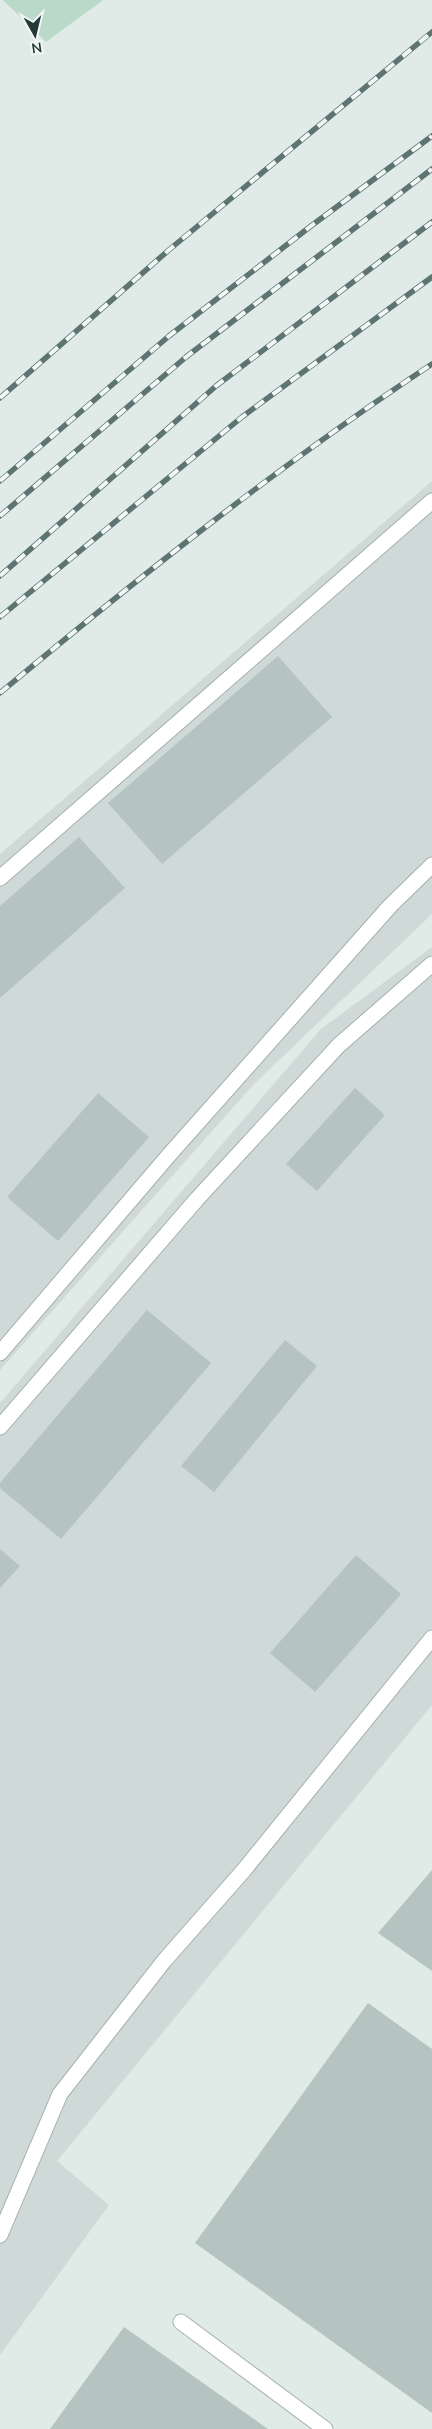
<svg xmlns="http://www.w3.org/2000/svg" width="432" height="2429" viewBox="0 0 432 2429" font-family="'Nunito Sans',sans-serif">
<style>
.built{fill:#cfd9d7}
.green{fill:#bbd9c9}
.building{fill:#b6c4c1}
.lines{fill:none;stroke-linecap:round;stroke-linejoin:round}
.minor-casing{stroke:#a4b1af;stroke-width:17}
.minor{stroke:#fff;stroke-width:15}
.rail-casing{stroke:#5d7472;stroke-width:5.5}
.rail{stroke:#f1f7f5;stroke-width:4;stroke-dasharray:11;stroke-linecap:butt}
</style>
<rect width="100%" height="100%" fill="#e0eae7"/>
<path class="built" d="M 432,481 L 432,914 L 253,1085 L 0,1370 L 0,854 Z
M 432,947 L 432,1705 L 57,2161 L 109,2205 L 0,2355 L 0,1403 L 321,1029 Z"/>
<path class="green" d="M 3,0 L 103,0 L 46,42 Z"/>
<path class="building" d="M 278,656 L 332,717 L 162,864 L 108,803 Z
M 79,837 L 125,888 L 0,998 L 0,906 Z
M 355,1088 L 385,1115 L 317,1191 L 286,1164 Z
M 98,1093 L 149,1137 L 58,1241 L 7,1197 Z
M 147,1310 L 211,1363 L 61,1539 L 0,1488 L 0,1483 Z
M 285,1340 L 317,1366 L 214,1492 L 181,1466 Z
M 0,1549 L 20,1566 L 0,1588 Z
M 356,1555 L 401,1594 L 315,1692 L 270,1653 Z
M 432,1870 L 432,1971 L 378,1933 Z
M 368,2003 L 432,2049 L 432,2413 L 195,2243 Z
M 124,2327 L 268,2429 L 50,2429 Z"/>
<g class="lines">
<g class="minor-casing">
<path id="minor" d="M 0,878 L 432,501
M 0,1353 L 169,1155 L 390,906 L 432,865
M 0,1427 L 197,1199 L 339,1045 L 432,964
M 0,2235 L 60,2094 L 164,1961 L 244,1870 L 432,1638
M 181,2322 L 325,2429"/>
</g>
<use href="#minor" class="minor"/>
<g class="rail-casing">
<path id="rail" d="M 0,398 L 170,249 L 432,32
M 0,481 L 169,336 L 311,226 L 432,136
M 0,516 L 186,357 L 432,169
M 0,576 L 216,386 L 432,222
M 0,617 L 242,417 L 432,277
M 0,693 C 139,577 281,464 432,364"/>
</g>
<use href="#rail" class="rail"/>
</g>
<g transform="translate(35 35) rotate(172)" stroke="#f1f7f5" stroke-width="4" paint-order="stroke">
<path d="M0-4L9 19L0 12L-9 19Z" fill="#233937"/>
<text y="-8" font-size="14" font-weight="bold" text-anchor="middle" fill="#233937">N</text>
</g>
</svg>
